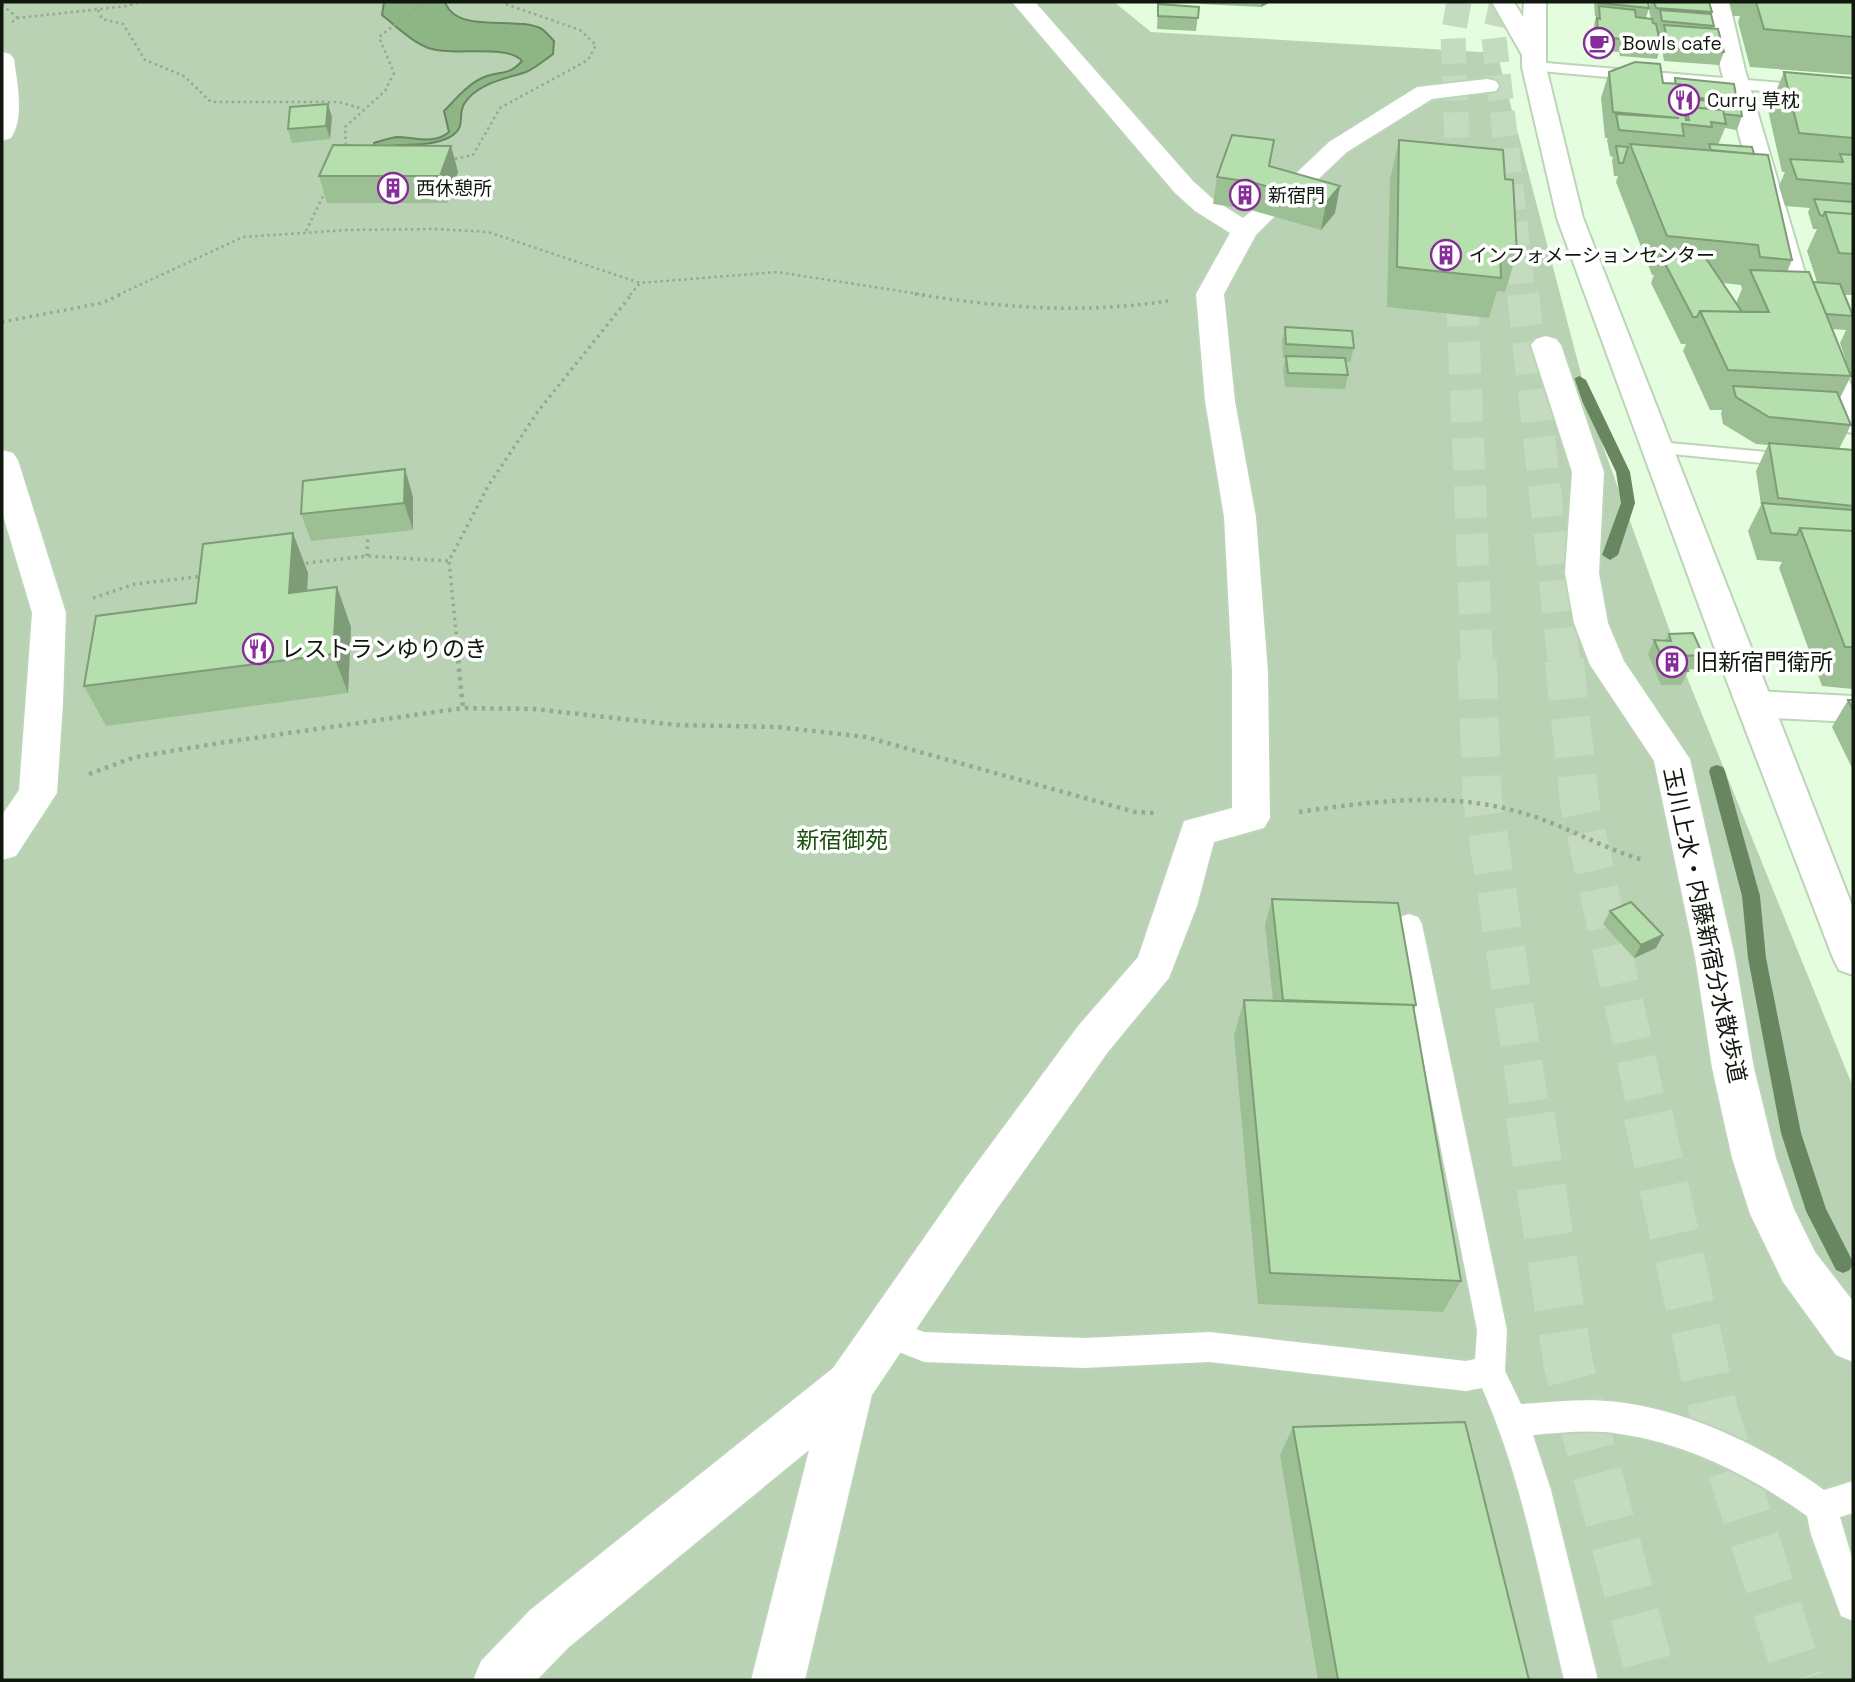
<svg xmlns="http://www.w3.org/2000/svg" width="1855" height="1682" viewBox="0 0 1855 1682" font-family="'Space Grotesk','Noto Sans JP',sans-serif">
<style>
.green{fill:#b9d2b4}
.water{fill:#8db684;stroke:#688761;stroke-width:2}
.lines{fill:none;stroke-linecap:round;stroke-linejoin:round}
.stream{fill:#688761;fill-rule:evenodd}
.highway-tunnel-far3{stroke:#c5dbc0;stroke-width:25;stroke-dasharray:25 12;stroke-linecap:butt}
.highway-tunnel-far2{stroke:#c5dbc0;stroke-width:32;stroke-dasharray:32 16;stroke-linecap:butt}
.highway-tunnel-far1{stroke:#c5dbc0;stroke-width:39;stroke-dasharray:39 19;stroke-linecap:butt}
.highway-tunnel{stroke:#c5dbc0;stroke-width:49;stroke-dasharray:49 24;stroke-linecap:butt}
.lane-casing{stroke:#bcd4b7;stroke-width:4}
.street-casing{stroke:#bcd4b7;stroke-width:4}
.secondary-casing{stroke:#bcd4b7;stroke-width:4}
.path-far2{stroke:#96a892;stroke-width:2.5;stroke-dasharray:2.5 3.5;stroke-linecap:butt}
.path-far1{stroke:#96a892;stroke-width:3.5;stroke-dasharray:2.5 4.5;stroke-linecap:butt}
.path{stroke:#96a892;stroke-width:4.5;stroke-dasharray:3.5 5;stroke-linecap:butt}
.lane{fill:#fff;fill-rule:evenodd}
.street{fill:#fff;fill-rule:evenodd}
.secondary{fill:#fff;fill-rule:evenodd}
.wall{fill:#9cc094;fill-rule:evenodd}
.shaded-wall{fill:#7f9c78}
.building{fill:#b5dfac;stroke:#7f9c78;stroke-width:2}
.labels{text-anchor:middle;dominant-baseline:central;stroke-width:7;stroke-linejoin:round;paint-order:stroke}
.far-poi-label{font-size:19px;fill:#10180e;stroke:#fff;text-anchor:start}
.poi-label{font-size:23px;fill:#10180e;stroke:#fff;text-anchor:start}
.park-label{font-size:23px;fill:#1a500b;stroke:#fff}
.street-label{font-size:23px;fill:#10180e;stroke:#fff}
</style>
<rect width="100%" height="100%" fill="#e5fddf"/>
<path class="green" d="M 2,2 L 1114,2 L 1151,32 L 1497,53 L 1592,416 L 1684,670 L 1853,1087 L 1853,1680 L 2,1680 Z"/>
<path class="water" d="M 384,2 L 445,2 C 457,35 516,15 542,29 C 546,32 550,37 554,41 L 553,54 C 545,60 535,68 526,72 C 505,79 477,83 464,104 C 457,117 467,127 450,137 C 427,149 399,141 375,149 L 374,143 C 381,141 390,138 397,137 C 414,137 434,145 449,132 L 444,111 C 455,100 467,85 482,78 C 499,70 508,77 522,61 C 509,44 454,56 432,49 C 415,45 396,26 382,15 Z"/>
<g class="lines">
<path class="stream" d="M 1579,376 L 1586,380 L 1630,472 L 1635,503 L 1618,555 L 1610,560 L 1602,555 L 1621,503 L 1616,472 L 1572,380 Z
M 1717,765 L 1723,767 L 1725,771 L 1760,896 L 1766,958 L 1801,1133 L 1826,1209 L 1853,1262 L 1850,1270 L 1843,1273 L 1836,1270 L 1806,1211 L 1781,1133 L 1748,958 L 1742,896 L 1709,771 L 1711,767 Z"/>
<path class="highway-tunnel-far3" d="M 1459,2 L 1453,35 L 1459,198
M 1502,2 L 1494,38 L 1523,295
M 1461,262 L 1462,295"/>
<path class="highway-tunnel-far2" d="M 1462,294 L 1477,662
M 1523,294 L 1564,662"/>
<path class="highway-tunnel-far1" d="M 1477,660 L 1482,796 L 1531,1117
M 1564,660 L 1580,805 L 1649,1117"/>
<path class="highway-tunnel" d="M 1530,1115 L 1568,1363 L 1652,1680
M 1648,1115 L 1714,1414 L 1800,1680"/>
<g class="lane-casing">
<path id="lane" d="M 1534,62 L 1853,89 L 1853,99 L 1529,70 L 1526,67 L 1529,64 Z
M 1659,442 L 1853,460 L 1853,472 L 1652,452 L 1649,448 L 1652,444 Z
M 1409,914 L 1418,917 L 1422,924 L 1507,1330 L 1505,1371 L 1521,1404 C 1553,1402 1586,1398 1618,1402 C 1691,1411 1765,1447 1824,1490 L 1853,1481 L 1853,1513 L 1840,1517 L 1853,1561 L 1853,1621 L 1841,1616 L 1811,1535 L 1807,1516 C 1751,1476 1688,1444 1620,1434 C 1591,1429 1561,1433 1533,1435 L 1551,1490 L 1598,1680 L 1564,1680 C 1540,1582 1523,1481 1482,1388 L 1466,1391 L 1209,1362 L 1084,1368 L 924,1362 L 874,1342 L 870,1332 L 874,1322 L 885,1317 L 924,1332 L 1084,1338 L 1209,1332 L 1466,1361 L 1475,1359 L 1477,1330 L 1396,924 L 1400,917 Z"/>
</g>
<g class="street-casing">
<path id="street" d="M 1012,2 L 1035,2 L 1193,181 L 1213,199 L 1243,218 C 1254,209 1259,205 1273,208 L 1277,214 L 1256,235 L 1224,294 L 1235,401 L 1256,517 L 1268,672 L 1270,818 L 1264,828 L 1214,842 L 1197,906 L 1169,978 L 1108,1052 L 997,1209 L 872,1395 L 805,1680 L 751,1680 L 809,1450 L 568,1648 L 537,1680 L 473,1680 L 481,1661 L 530,1610 L 833,1368 L 965,1179 L 1078,1026 L 1138,957 L 1184,821 L 1232,808 L 1232,672 L 1224,517 L 1205,401 L 1196,294 L 1230,233 L 1195,211 L 1175,193 Z
M 1707,2 L 1729,2 L 1745,70 L 1810,290 L 1853,389 L 1853,433 L 1842,431 L 1838,424 L 1782,290 L 1721,70 Z
M 2,52 L 10,54 L 14,59 C 17,82 25,118 11,138 L 2,141 Z
M 1487,79 L 1496,81 L 1499,86 L 1496,91 L 1432,99 L 1347,152 L 1292,204 L 1283,206 L 1274,204 L 1270,198 L 1329,142 L 1417,87 Z
M 1546,336 L 1556,339 L 1561,345 L 1604,472 L 1599,573 L 1608,623 L 1624,661 L 1690,759 L 1735,957 L 1754,1068 L 1776,1158 L 1794,1209 L 1815,1252 L 1853,1301 L 1853,1362 L 1836,1355 L 1783,1282 L 1750,1214 L 1732,1158 L 1712,1068 L 1695,957 L 1654,761 L 1590,665 L 1574,623 L 1565,573 L 1572,472 L 1531,345 L 1536,339 Z
M 2,450 L 13,453 L 18,460 L 66,613 L 63,704 L 57,793 L 16,856 L 2,860 L 2,815 L 19,790 L 32,613 L 2,512 Z
M 1755,691 L 1853,696 L 1853,722 L 1755,717 L 1742,713 L 1737,704 L 1742,695 Z"/>
</g>
<g class="secondary-casing">
<path id="secondary" d="M 1492,2 L 1514,2 L 1523,17 L 1524,2 L 1546,2 L 1546,67 L 1583,218 L 1853,908 L 1853,975 L 1839,970 L 1833,958 L 1723,671 L 1557,218 L 1522,67 L 1522,55 Z"/>
</g>
<path class="path-far2" d="M 2,5 L 18,18
M 98,10 L 102,19 L 123,24 L 145,60 L 184,76 L 211,102 L 339,102 L 363,109
M 12,22 L 18,18 L 127,6 L 140,2
M 349,149 L 346,148 L 345,127 L 385,91 L 394,73 L 379,37 L 424,2
M 449,160 L 473,155 L 500,108 L 588,60 L 596,45 L 580,30 L 500,2
M 306,231 L 326,190
M 118,295 L 243,237 L 347,230 L 435,229 L 488,232 L 640,283 L 777,272 L 926,295
M 630,295 L 640,283"/>
<path class="path-far1" d="M 915,294 C 1004,308 1078,314 1168,301
M 2,322 L 102,303 L 122,294
M 367,556 L 368,535
M 299,564 L 367,556 L 449,561
M 93,598 L 135,584 L 204,576
M 459,662 L 449,561 L 488,486 L 539,410 L 632,294"/>
<path class="path" d="M 458,660 L 463,708
M 89,774 L 135,757 L 226,742 L 463,708 L 534,709 L 677,725 L 778,727 L 866,737 L 1135,812 L 1154,813
M 1299,812 C 1374,801 1449,791 1523,813 C 1564,825 1602,848 1643,860"/>
<use href="#lane" class="lane"/>
<use href="#street" class="street"/>
<use href="#secondary" class="secondary"/>
</g>
<path class="wall" d="M 1197,2 L 1271,2 L 1261,7 L 1200,4 Z
M 1594,2 L 1648,2 L 1649,8 L 1646,18 L 1651,19 L 1649,10 L 1651,2 L 1709,2 L 1712,12 L 1711,15 L 1714,26 L 1713,29 L 1724,52 L 1719,65 L 1664,61 L 1660,38 L 1661,35 L 1659,35 L 1661,46 L 1657,59 L 1620,56 L 1619,52 L 1605,51 L 1600,44 L 1594,44 L 1593,31 L 1596,16 L 1595,16 Z
M 1729,2 L 1853,2 L 1853,75 L 1750,67 L 1738,22 L 1740,16 L 1733,16 Z
M 1158,4 L 1199,7 L 1196,31 L 1157,29 Z
M 1609,72 L 1663,83 L 1673,84 L 1675,78 L 1737,102 L 1737,104 L 1742,116 L 1737,130 L 1725,128 L 1718,145 L 1792,260 L 1787,272 L 1813,282 L 1817,282 L 1807,251 L 1817,229 L 1813,229 L 1808,212 L 1810,208 L 1785,206 L 1779,186 L 1785,172 L 1782,172 L 1768,110 L 1784,72 L 1853,78 L 1853,295 L 1844,295 L 1853,316 L 1853,379 L 1852,379 L 1840,343 L 1846,330 L 1832,329 L 1851,376 L 1840,398 L 1851,425 L 1839,449 L 1853,450 L 1853,689 L 1822,686 L 1779,568 L 1782,562 L 1757,560 L 1748,531 L 1761,505 L 1756,471 L 1768,445 L 1756,444 L 1723,424 L 1721,414 L 1722,410 L 1710,410 L 1683,351 L 1686,344 L 1681,344 L 1651,283 L 1654,275 L 1652,275 L 1616,182 L 1618,176 L 1614,176 L 1612,160 L 1613,157 L 1610,156 L 1607,140 L 1608,138 L 1605,138 L 1601,98 ZM 1722,283 L 1741,285 L 1742,289 L 1736,303 Z
M 332,117 L 330,139 L 292,143 L 288,129 Z
M 1399,140 L 1505,179 L 1517,253 L 1505,292 L 1497,291 L 1489,318 L 1387,307 L 1390,179 Z
M 451,146 L 458,172 L 447,203 L 327,203 L 319,176 Z
M 1270,166 L 1340,186 L 1335,213 L 1321,230 L 1247,209 L 1213,204 L 1217,177 Z
M 1285,327 L 1354,348 L 1350,362 L 1346,362 L 1348,375 L 1345,389 L 1285,387 L 1283,370 L 1285,358 L 1283,358 L 1282,341 Z
M 405,469 L 413,497 L 413,530 L 311,541 L 301,514 Z
M 308,573 L 307,591 L 337,587 L 351,627 L 348,693 L 106,726 L 84,686 L 196,603 Z
M 1669,634 L 1703,655 L 1696,669 L 1687,670 L 1688,671 L 1681,685 L 1661,685 L 1648,654 L 1654,640 L 1665,640 Z
M 1848,700 L 1853,700 L 1853,770 L 1832,727 Z
M 1272,899 L 1416,1005 L 1414,1010 L 1461,1281 L 1443,1312 L 1258,1304 L 1234,1036 L 1244,1000 L 1273,1001 L 1265,925 Z
M 1610,911 L 1663,935 L 1656,948 L 1634,958 L 1603,924 Z
M 1293,1427 L 1529,1680 L 1318,1680 L 1280,1455 Z"/>
<path class="shaded-wall" d="M 1262,2 L 1271,2 L 1261,7 Z
M 328,104 L 332,117 L 330,139 L 326,126 Z
M 451,146 L 458,172 L 447,203 L 440,176 Z
M 1340,186 L 1335,213 L 1321,230 L 1326,203 Z
M 405,469 L 413,497 L 413,530 L 404,503 Z
M 293,533 L 308,573 L 305,633 L 289,593 Z
M 337,587 L 351,627 L 348,693 L 333,654 Z
M 1663,935 L 1656,948 L 1634,958 L 1641,945 Z"/>
<path class="building" d="M 1599,2 L 1648,2 L 1649,8 L 1599,3 Z
M 1654,2 L 1709,2 L 1712,12 L 1656,8 Z
M 1756,2 L 1853,2 L 1853,37 L 1764,29 Z
M 1158,4 L 1199,7 L 1198,18 L 1158,16 Z
M 1599,6 L 1635,10 L 1636,17 L 1652,19 L 1653,23 L 1656,24 L 1661,46 L 1624,43 L 1623,39 L 1610,38 L 1604,31 L 1598,31 L 1597,18 L 1600,19 Z
M 1660,10 L 1711,14 L 1714,26 L 1662,21 Z
M 1664,25 L 1718,29 L 1724,52 L 1669,48 Z
M 1635,62 L 1660,64 L 1663,83 L 1680,84 L 1686,120 L 1689,120 L 1686,107 L 1723,110 L 1726,124 L 1711,122 L 1712,127 L 1682,124 L 1684,136 L 1619,130 L 1616,114 L 1679,118 L 1613,112 L 1609,72 Z
M 1784,72 L 1853,78 L 1853,138 L 1799,133 Z
M 1675,78 L 1734,84 L 1737,102 L 1682,96 L 1680,84 L 1676,84 Z
M 1689,99 L 1740,104 L 1742,116 L 1724,114 L 1723,110 L 1691,107 Z
M 328,104 L 326,126 L 288,129 L 290,107 Z
M 1232,135 L 1274,140 L 1269,166 L 1340,186 L 1326,203 L 1251,182 L 1217,177 Z
M 1399,140 L 1503,150 L 1505,179 L 1513,180 L 1517,253 L 1500,251 L 1501,278 L 1397,267 Z
M 1630,144 L 1768,155 L 1792,260 L 1760,257 L 1758,245 L 1667,236 Z
M 1709,144 L 1752,147 L 1754,154 L 1711,150 Z
M 333,145 L 451,146 L 440,176 L 319,176 Z
M 1616,146 L 1628,147 L 1623,163 L 1619,163 Z
M 1840,154 L 1853,155 L 1853,184 L 1797,179 L 1790,159 L 1843,162 Z
M 1814,199 L 1853,202 L 1853,214 L 1825,212 L 1823,216 L 1820,215 Z
M 1825,212 L 1853,214 L 1853,254 L 1839,253 Z
M 1661,256 L 1705,257 L 1742,312 L 1700,311 L 1697,317 L 1693,317 Z
M 1750,270 L 1809,272 L 1851,376 L 1728,370 L 1700,311 L 1769,312 Z
M 1813,282 L 1840,284 L 1853,316 L 1826,314 Z
M 1285,327 L 1352,331 L 1354,348 L 1286,344 Z
M 1286,356 L 1345,358 L 1348,375 L 1288,373 Z
M 1733,386 L 1837,392 L 1851,425 L 1769,417 L 1736,397 Z
M 1769,443 L 1853,450 L 1853,506 L 1778,498 Z
M 405,469 L 404,503 L 301,514 L 303,481 Z
M 1762,503 L 1853,510 L 1853,531 L 1800,528 L 1797,535 L 1771,533 Z
M 1800,528 L 1853,531 L 1853,647 L 1845,647 Z
M 293,533 L 289,593 L 337,587 L 333,654 L 84,686 L 96,616 L 196,603 L 203,544 Z
M 1693,633 L 1703,655 L 1681,656 L 1688,671 L 1668,671 L 1654,640 L 1671,641 L 1669,634 Z
M 1848,700 L 1853,700 L 1853,710 Z
M 1272,899 L 1398,903 L 1416,1005 L 1283,1000 Z
M 1631,902 L 1663,935 L 1641,945 L 1610,911 Z
M 1244,1000 L 1413,1005 L 1461,1281 L 1270,1273 Z
M 1465,1422 L 1529,1680 L 1338,1680 L 1293,1427 Z"/>
<defs>
<g id="cafe-ring" transform="scale(1.575)"><circle r="9.5" fill="#fff" stroke="#862d99" stroke-width="1.5"/><path d="M-5.5-4.5H6V0H3Q3 3.5 0 3.5H-2.5Q-5.5 3.5-5.5 0ZM3-3.2v2h1.7v-2ZM-6 4.5H4V6H-6Z" fill="#862d99"/></g>
<g id="restaurant-ring" transform="scale(1.575)"><circle r="9.5" fill="#fff" stroke="#862d99" stroke-width="1.5"/><path d="M-5-6h1v4h1v-4h1v4h1v-4h1v5L-1.5 .5V6h-2V.5L-5-1ZM5-6V6H3V1.5H1.5Q1.5-4 5-6Z" fill="#862d99"/></g>
<g id="building-ring" transform="scale(1.575)"><circle r="9.5" fill="#fff" stroke="#862d99" stroke-width="1.5"/><path d="M-4-6H4V6H1V3H-1V6H-4ZM-2.5-4.3h1.7v1.8h-1.7ZM.8-4.3h1.7v1.8H.8ZM-2.5-1h1.7V.8h-1.7ZM.8-1h1.7V.8H.8Z" fill="#862d99"/></g>
</defs>
<g fill-rule="evenodd">
<use href="#cafe-ring" x="1599" y="43"/>
<use href="#restaurant-ring" x="1684" y="100"/>
<use href="#building-ring" x="393" y="188"/>
<use href="#building-ring" x="1245" y="195"/>
<use href="#building-ring" x="1446" y="255"/>
<use href="#restaurant-ring" x="258" y="649"/>
<use href="#building-ring" x="1672" y="662"/>
</g>
<g class="labels">
<g class="far-poi-label">
<text x="1622" y="43">Bowls cafe</text>
<text x="1707" y="100">Curry 草枕</text>
<text x="416" y="188">西休憩所</text>
<text x="1268" y="195">新宿門</text>
<text x="1469" y="255">インフォメーションセンター</text>
</g>
<g class="poi-label">
<text x="281" y="649">レストランゆりのき</text>
<text x="1695" y="662">旧新宿門衛所</text>
</g>
<g class="park-label">
<text x="842" y="840">新宿御苑</text>
</g>
<g class="street-label">
<text transform="translate(1705 925) rotate(78)">玉川上水・内藤新宿分水散歩道</text>
</g>
</g>
<rect width="1855" height="1682" fill="none" stroke="#10180e" stroke-width="7"/>
</svg>
